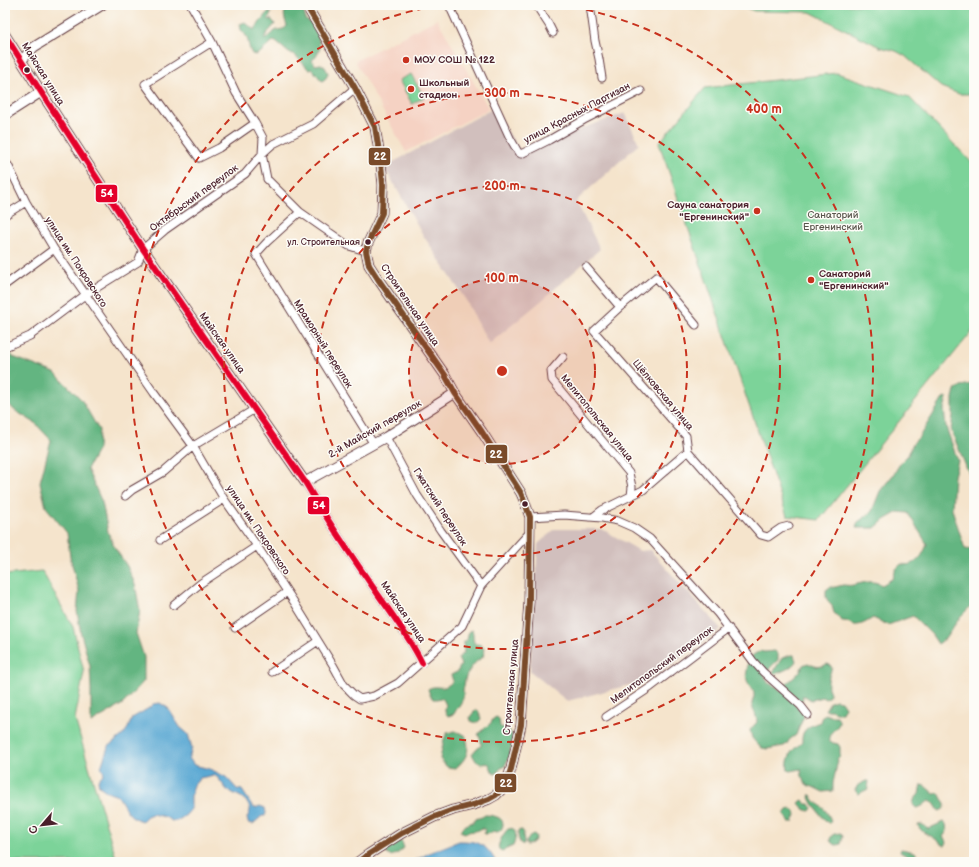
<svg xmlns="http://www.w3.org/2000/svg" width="979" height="867" viewBox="0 0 979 867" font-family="'Balsamiq Sans',sans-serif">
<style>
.built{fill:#f5d2c3}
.industrial{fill:#d1bfbd}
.green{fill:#7bd399;stroke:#627962}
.forest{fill:#64b581;stroke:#576a56}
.water{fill:#5aa8d3;stroke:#52647f}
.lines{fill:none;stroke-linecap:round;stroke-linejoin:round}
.street-casing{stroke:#643d43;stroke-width:9}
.secondary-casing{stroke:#643d43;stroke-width:11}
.street{stroke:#fff;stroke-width:7}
.secondary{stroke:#fff;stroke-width:9}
.bus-1-casing{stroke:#fdfcf7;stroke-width:9}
.bus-2-casing{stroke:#fdfcf7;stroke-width:9}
.bus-1{stroke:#7a4b2a;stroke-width:6}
.bus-2{stroke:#e4002b;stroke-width:6}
.ring{fill:none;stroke:#c8321e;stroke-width:2;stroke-dasharray:7 5}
.poi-dot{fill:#c8321e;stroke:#fdfcf7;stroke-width:1.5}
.bus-dot{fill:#4a1f2b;stroke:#fdfcf7;stroke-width:1.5}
.labels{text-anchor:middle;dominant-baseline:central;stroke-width:3;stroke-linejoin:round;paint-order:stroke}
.bus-label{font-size:9px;fill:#4a1f2b;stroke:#fdfcf7;text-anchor:end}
.poi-label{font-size:10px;font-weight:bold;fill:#4a1f2b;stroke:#fdfcf7;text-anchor:start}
.street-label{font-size:10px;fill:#4a1f2b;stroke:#fdfcf7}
.park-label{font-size:10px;fill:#59554c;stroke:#fdfcf7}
.centre{fill:#c8321e;stroke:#fdfcf7;stroke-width:2}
.ring-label{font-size:12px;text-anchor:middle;font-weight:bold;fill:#c8321e;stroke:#fdfcf7;stroke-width:3;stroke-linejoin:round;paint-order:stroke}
.line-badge{stroke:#fdfcf7;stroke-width:1.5}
.badge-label{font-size:11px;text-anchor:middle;font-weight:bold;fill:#fff}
</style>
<rect width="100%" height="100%" fill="#fdfcf7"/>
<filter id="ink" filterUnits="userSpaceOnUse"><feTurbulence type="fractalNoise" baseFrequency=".025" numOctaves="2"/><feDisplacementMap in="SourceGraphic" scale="8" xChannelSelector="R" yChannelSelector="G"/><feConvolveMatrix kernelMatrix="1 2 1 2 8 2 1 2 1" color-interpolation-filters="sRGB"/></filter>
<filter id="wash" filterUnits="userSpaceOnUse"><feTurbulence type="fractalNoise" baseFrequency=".012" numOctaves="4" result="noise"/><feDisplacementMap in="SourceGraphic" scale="16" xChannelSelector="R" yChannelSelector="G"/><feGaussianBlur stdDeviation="0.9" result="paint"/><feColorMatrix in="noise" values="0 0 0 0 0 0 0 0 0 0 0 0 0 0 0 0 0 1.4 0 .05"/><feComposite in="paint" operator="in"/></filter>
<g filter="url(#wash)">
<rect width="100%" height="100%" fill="#f5e4cc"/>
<path class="built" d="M 437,19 L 489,109 L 406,152 L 355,61 Z"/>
<path class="industrial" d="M 494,108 L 522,155 L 586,127 L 625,113 L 639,144 L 576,201 L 600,249 L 541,301 L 489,344 L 467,302 L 423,235 L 386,170 L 386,166 Z
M 555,529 L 602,529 L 640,551 L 650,550 L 721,629 L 653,679 L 567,701 L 530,671 L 538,544 Z"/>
<path class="green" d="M 739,5 L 974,5 L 974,94 L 959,94 L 941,87 L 905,56 L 896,51 L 880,47 L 810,12 L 754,11 Z
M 837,73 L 909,97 L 974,165 L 974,329 L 819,520 L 787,516 L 659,143 L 705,88 Z
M 411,74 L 424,97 L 412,104 L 399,80 Z
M 42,571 L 73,627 L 84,672 L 75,719 L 116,858 L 116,862 L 5,862 L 5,575 Z"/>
<path class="forest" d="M 289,5 L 301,5 L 305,16 L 305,20 L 311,22 L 317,29 L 319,40 L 320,48 L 316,57 L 312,60 L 315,65 L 321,64 L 325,67 L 328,73 L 326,78 L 322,81 L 312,69 L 309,70 L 298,58 L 293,54 L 289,53 L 276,42 L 273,41 L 261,52 L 256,55 L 252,54 C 247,46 250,37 241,30 L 240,24 L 245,22 L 254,30 C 260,24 262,17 268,12 L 271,13 L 270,16 L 268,19 L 272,20 L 275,24 C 271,30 266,33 264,39 L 266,39 C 269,35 273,32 277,30 C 282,29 283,30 287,26 C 284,16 282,14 289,5 Z
M 5,346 L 13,357 L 55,373 L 81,399 L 99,430 L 98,449 L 87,469 L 102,502 L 108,532 L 115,548 L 127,566 L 135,584 L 140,611 L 136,633 L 144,657 L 144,681 L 123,704 L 91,723 L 91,689 L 90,666 L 81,634 L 77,611 L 79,591 L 70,557 L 67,533 L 46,507 L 40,482 L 51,440 L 35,423 L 14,410 L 5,400 Z
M 971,384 L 974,384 L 974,486 L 951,430 L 953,416 L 953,398 L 955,390 L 961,386 Z
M 944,397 L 947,398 L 944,409 L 946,427 L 958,461 L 954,476 L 952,509 L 965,549 L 974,550 L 974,603 L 960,617 L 945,639 L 938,644 L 932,635 L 913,616 L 888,625 L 873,618 C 868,621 861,626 854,625 C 849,623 848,621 842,621 L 834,613 L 832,606 L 829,603 L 826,597 L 826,590 L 830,587 C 835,588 838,586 843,585 C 846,585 850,586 853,585 C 864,583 871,579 882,585 L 892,579 L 896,569 L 901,564 C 915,568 923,556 927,544 L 908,513 L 898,512 L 884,520 L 875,528 L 856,528 L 858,522 L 868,515 L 872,511 L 880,491 L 893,475 L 901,462 L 908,455 L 913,443 L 919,437 Z
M 472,630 C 474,635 472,639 475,644 C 484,644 485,649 483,657 C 476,661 473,665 469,671 C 467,675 467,673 466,677 C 464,681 465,685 463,690 C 466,700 458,705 454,714 L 448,716 C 445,712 444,710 446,705 L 444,701 L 444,700 L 441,698 L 437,699 L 433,699 L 430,695 L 428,689 C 438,683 442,693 453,681 L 451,675 L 457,672 L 461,665 L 458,658 L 464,653 L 463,643 L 467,640 L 469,631 Z
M 760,651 L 764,652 L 775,651 L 778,654 L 778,660 L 764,674 L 768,683 L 777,687 L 791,699 L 803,713 L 804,716 L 796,735 L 789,740 L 787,744 L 784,746 L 767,749 L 762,748 L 758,745 L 752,738 L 750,730 L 757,722 C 757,716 754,712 752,706 C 751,702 755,698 754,694 C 754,689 748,685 747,680 C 745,674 748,668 748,662 L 753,655 Z
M 791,655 L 794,655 L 796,661 C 792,668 783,671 775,674 L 773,672 L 782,658 Z
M 808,663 C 815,667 820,668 827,664 L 830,665 L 832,668 C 830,674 827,680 828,688 C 829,690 830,692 830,694 C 829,697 828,697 825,699 L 822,697 L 811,700 L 805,696 L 802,696 L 803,699 L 801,702 L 786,688 L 784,686 C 787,682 789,682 792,679 C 797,675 801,671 803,665 Z
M 836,700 L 841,701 L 845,707 L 842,713 L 839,713 L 831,710 L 825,710 L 830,702 Z
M 476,710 L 479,712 L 481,719 L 479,721 L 476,723 L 471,721 L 470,717 L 473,713 Z
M 826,714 L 830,716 L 837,716 C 845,729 827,728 829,742 L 838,744 L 840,747 L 840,756 L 837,759 L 838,760 L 833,783 L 833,791 L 823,792 L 813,787 L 809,786 L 805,783 L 804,779 L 802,776 L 801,769 L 791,771 L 788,770 C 786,765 790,752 794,749 C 797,746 800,745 802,742 C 801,729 809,726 820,722 L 822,716 Z
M 497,717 L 499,719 L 500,726 L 502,728 L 508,728 L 512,735 L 513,746 L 510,750 L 510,756 L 504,767 L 501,768 L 496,774 L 493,773 L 489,764 L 486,763 L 482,764 L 476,761 L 472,754 L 477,748 L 481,746 L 481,741 L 478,734 L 482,731 L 483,729 L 490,724 L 494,718 Z
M 455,731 L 465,735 C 471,750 467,758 456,768 L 447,767 L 440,759 L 444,739 L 447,733 Z
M 866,781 L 869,781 L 868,789 L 858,794 L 855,790 L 858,785 Z
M 921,785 L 925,786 L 934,794 L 939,793 L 942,799 L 945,803 C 945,808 945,809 939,811 L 934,803 L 929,801 C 924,804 923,807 916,808 L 913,805 L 914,800 L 919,794 Z
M 809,795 L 811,795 C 815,803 817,802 822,807 C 826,810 830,817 831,821 L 829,824 C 821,816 813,806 809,795 Z
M 803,800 L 806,804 L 810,804 L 812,808 L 810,811 C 805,811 802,807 799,803 L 801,801 Z
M 790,808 L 795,811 L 796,815 L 793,822 L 789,822 L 784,814 L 787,810 Z
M 485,815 C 492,815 504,817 503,825 C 502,829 501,831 497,832 L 493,831 L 492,833 L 485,834 L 484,833 L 485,830 L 482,828 C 476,833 471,830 465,833 L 460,831 L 461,829 L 466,825 L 473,822 L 475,819 L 482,817 Z
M 943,822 L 946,824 L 947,831 L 943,837 L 947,842 L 945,846 C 941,844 938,841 934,838 C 928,834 921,833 918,825 L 922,824 L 928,829 Z
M 512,828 C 518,832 515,841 513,846 L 502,851 C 501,850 499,850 499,849 C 496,846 505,831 508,829 C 509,829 511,829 512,828 Z
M 521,830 L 522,830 L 524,833 L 523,836 L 524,842 L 524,844 L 521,844 C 518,840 518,836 518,831 Z
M 840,833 L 842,834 L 843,837 L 841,844 C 837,846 832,845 830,840 C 831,834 834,834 840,833 Z
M 534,834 L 536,836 C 536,841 531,845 526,845 L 526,842 L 531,835 Z
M 399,841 L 402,842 L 404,848 L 397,854 L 390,856 L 386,853 C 386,845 393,844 399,841 Z
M 901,849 L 915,852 L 917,855 L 912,859 L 900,852 Z"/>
<path class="water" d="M 160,703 L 168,708 L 180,727 L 188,734 L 192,748 L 189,758 L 194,765 L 210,769 L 226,777 L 237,789 L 242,790 L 253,807 L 255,808 L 260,806 L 265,808 L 266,813 L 265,816 L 262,816 L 253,824 L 248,823 L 247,818 L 250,811 L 250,808 L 246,801 L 241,797 L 227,790 L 218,778 L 214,775 L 200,778 L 194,785 L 191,796 L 191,809 L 186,815 L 177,821 L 172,821 L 165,817 L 152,814 L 147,816 L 142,821 C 127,817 126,808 118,796 L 109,793 L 99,786 L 98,780 L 104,773 L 101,767 L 108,747 L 123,735 L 128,728 L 132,718 L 149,708 L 153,704 Z
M 459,841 C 479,841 486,844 496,862 L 412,862 L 431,852 Z"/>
</g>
<g filter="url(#ink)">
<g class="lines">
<g class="street-casing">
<path id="street" d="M 191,5 L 212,42 L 236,93 L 255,123 L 263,138 L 262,154 L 267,179 L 300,212 L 349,246 L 366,251
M 449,5 L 510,138 L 518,152 L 521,154 L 549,140 L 584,120 L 641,91
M 536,5 L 549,25 L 553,33
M 590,5 L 595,41 L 599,59 L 602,78
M 212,42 L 145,84 L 199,158 L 219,148 L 255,123
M 8,165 L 26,202 L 54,249 L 154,393 L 193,446 L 224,499 L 257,546 L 294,602 L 333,665 L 344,685 L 354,695 L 360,699 L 374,696 L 398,683 L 462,626 L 481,586 L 530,532
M 300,212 L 267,242 L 256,254 L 373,443
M 5,215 L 26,202
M 586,267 L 620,307 L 594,331 L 686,436 L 688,451 L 761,535 L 768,537 L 781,528 L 789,526
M 5,285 L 54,249
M 620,307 L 656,277 L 696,325
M 5,347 L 30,336 L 85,295 L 138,262 L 143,249 L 165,230 L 245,174 L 262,154 L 273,144 L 313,124 L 355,88
M 563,357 L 551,371 L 552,380 L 629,473 L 632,487 L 631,496
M 386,437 L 417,495 L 441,531 L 481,586
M 305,482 C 327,520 352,557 377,593 C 393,616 410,638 422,663
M 125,496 L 132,490 L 163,472 L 193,446 L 255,409
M 530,517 L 564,515 L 602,518 L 618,521 L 634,528 L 650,539 L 718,614 L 753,661 L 763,672 L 801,706 L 808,715
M 593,517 L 602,510 L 643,490 L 688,451
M 160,540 L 224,499
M 174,605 L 201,583 L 257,546
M 235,628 L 287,592
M 272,672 L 318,641
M 606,717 L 651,687 L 729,628"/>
</g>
<g class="secondary-casing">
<path id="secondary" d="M 306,5 L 355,88 L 375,127 L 381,163 L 383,185 L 382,213 L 368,243 L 366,251 L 369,265 L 378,279 L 445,375 L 455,393 L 482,432 L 521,493 L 524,500 L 530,517 L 529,601 L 521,725 L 511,769 L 507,781 L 503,788 L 496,795 L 489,799 L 473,805 L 453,810 L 434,817 L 402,833 L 369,854 L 358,862
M 5,35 L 41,92 L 143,249 L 305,482 L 386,437 L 455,393
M 21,61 L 34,47 L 102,5
M 5,115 L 41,92"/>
</g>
<use href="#street" class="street"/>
<use href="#secondary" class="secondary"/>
<g class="bus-1-casing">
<path id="bus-1" d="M 306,5 L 355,88 L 375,127 L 381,163 L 383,185 L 382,213 L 368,243 L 366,251 L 369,265 L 378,279 L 445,375 L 455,393 L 482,432 L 521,493 L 524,500 L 530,517 L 529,601 L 521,725 L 511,769 L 507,781 L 503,788 L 496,795 L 489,799 L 473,805 L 453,810 L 434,817 L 402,833 L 369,854 L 358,862"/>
</g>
<g class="bus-2-casing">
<path id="bus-2" d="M 5,35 L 41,92 L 143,249 L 305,482 C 327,520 352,557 377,593 C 393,616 410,638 422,663"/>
</g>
<use href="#bus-1" class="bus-1"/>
<use href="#bus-2" class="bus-2"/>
</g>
</g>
<circle cx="502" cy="371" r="93" fill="#c8321e" fill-opacity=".12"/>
<g class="ring">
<circle cx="502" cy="371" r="93"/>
<circle cx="502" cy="371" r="185"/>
<circle cx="502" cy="371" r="278"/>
<path d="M563 5A371 371 0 1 1 441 5"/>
</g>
<g class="poi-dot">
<circle cx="406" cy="60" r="4"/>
<circle cx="411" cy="89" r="4"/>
<circle cx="757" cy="211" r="4"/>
<circle cx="811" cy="280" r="4"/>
</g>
<g class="bus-dot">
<circle cx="27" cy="70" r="3.5"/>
<circle cx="368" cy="242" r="3.5"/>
<circle cx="525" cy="504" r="3.5"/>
</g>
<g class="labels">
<g class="bus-label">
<text x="360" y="242">ул. Строительная</text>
</g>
<g class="poi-label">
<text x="414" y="60">МОУ СОШ № 122</text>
<text x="419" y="83">Школьный<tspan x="419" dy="12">стадион</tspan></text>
<text x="749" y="205" text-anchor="end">Сауна санатория<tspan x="749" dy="12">"Ергенинский"</tspan></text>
<text x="819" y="274">Санаторий<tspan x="819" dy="12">"Ергенинский"</tspan></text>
</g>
<g class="street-label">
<text transform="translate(43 74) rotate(58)">Майская улица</text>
<text transform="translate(577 113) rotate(-28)">улица Красных Партизан</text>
<text transform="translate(194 198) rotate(-36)">Октябрьский переулок</text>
<text transform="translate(76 262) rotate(57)">улица им. Покровского</text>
<text transform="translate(410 305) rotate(56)">Строительная улица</text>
<text transform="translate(222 343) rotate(55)">Майская улица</text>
<text transform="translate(323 344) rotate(58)">Мраморный переулок</text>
<text transform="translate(663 395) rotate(50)">Щёлковская улица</text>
<text transform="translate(597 418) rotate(51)">Мелитопольская улица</text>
<text transform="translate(375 429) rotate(-30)">2-й Майский переулок</text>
<text transform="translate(440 507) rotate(57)">Гжатский переулок</text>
<text transform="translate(258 530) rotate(56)">улица им. Покровского</text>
<text transform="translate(403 612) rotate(56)">Майская улица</text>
<text transform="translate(662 665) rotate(-36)">Мелитопольский переулок</text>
<text transform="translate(511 687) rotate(-85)">Строительная улица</text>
</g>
<g class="park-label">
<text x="833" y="215">Санаторий<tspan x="833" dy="12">Ергенинский</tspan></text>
</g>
</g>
<circle cx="502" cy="371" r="6" class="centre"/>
<g class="ring-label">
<text x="502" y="97">300 m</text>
<text x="764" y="113">400 m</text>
<text x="502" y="190">200 m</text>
<text x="502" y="282">100 m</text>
</g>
<g class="line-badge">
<rect x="368" y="147" width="23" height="19" rx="4" fill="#7a4b2a"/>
<rect x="95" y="184" width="23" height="19" rx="4" fill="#e4002b"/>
<rect x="485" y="444" width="23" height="20" rx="4" fill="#7a4b2a"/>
<rect x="307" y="496" width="23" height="19" rx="4" fill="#e4002b"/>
<rect x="494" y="773" width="23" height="20" rx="4" fill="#7a4b2a"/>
</g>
<g class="badge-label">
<text x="380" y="160">22</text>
<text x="107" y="197">54</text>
<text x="496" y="458">22</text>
<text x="319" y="509">54</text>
<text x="506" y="787">22</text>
</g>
<rect width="979" height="867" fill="none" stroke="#fdfcf7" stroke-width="20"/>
<g transform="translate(42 825) rotate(242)" stroke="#fdfcf7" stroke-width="3" paint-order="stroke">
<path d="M0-3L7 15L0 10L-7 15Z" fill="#4a1f2b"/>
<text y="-6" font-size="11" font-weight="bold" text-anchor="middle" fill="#4a1f2b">С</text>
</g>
</svg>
